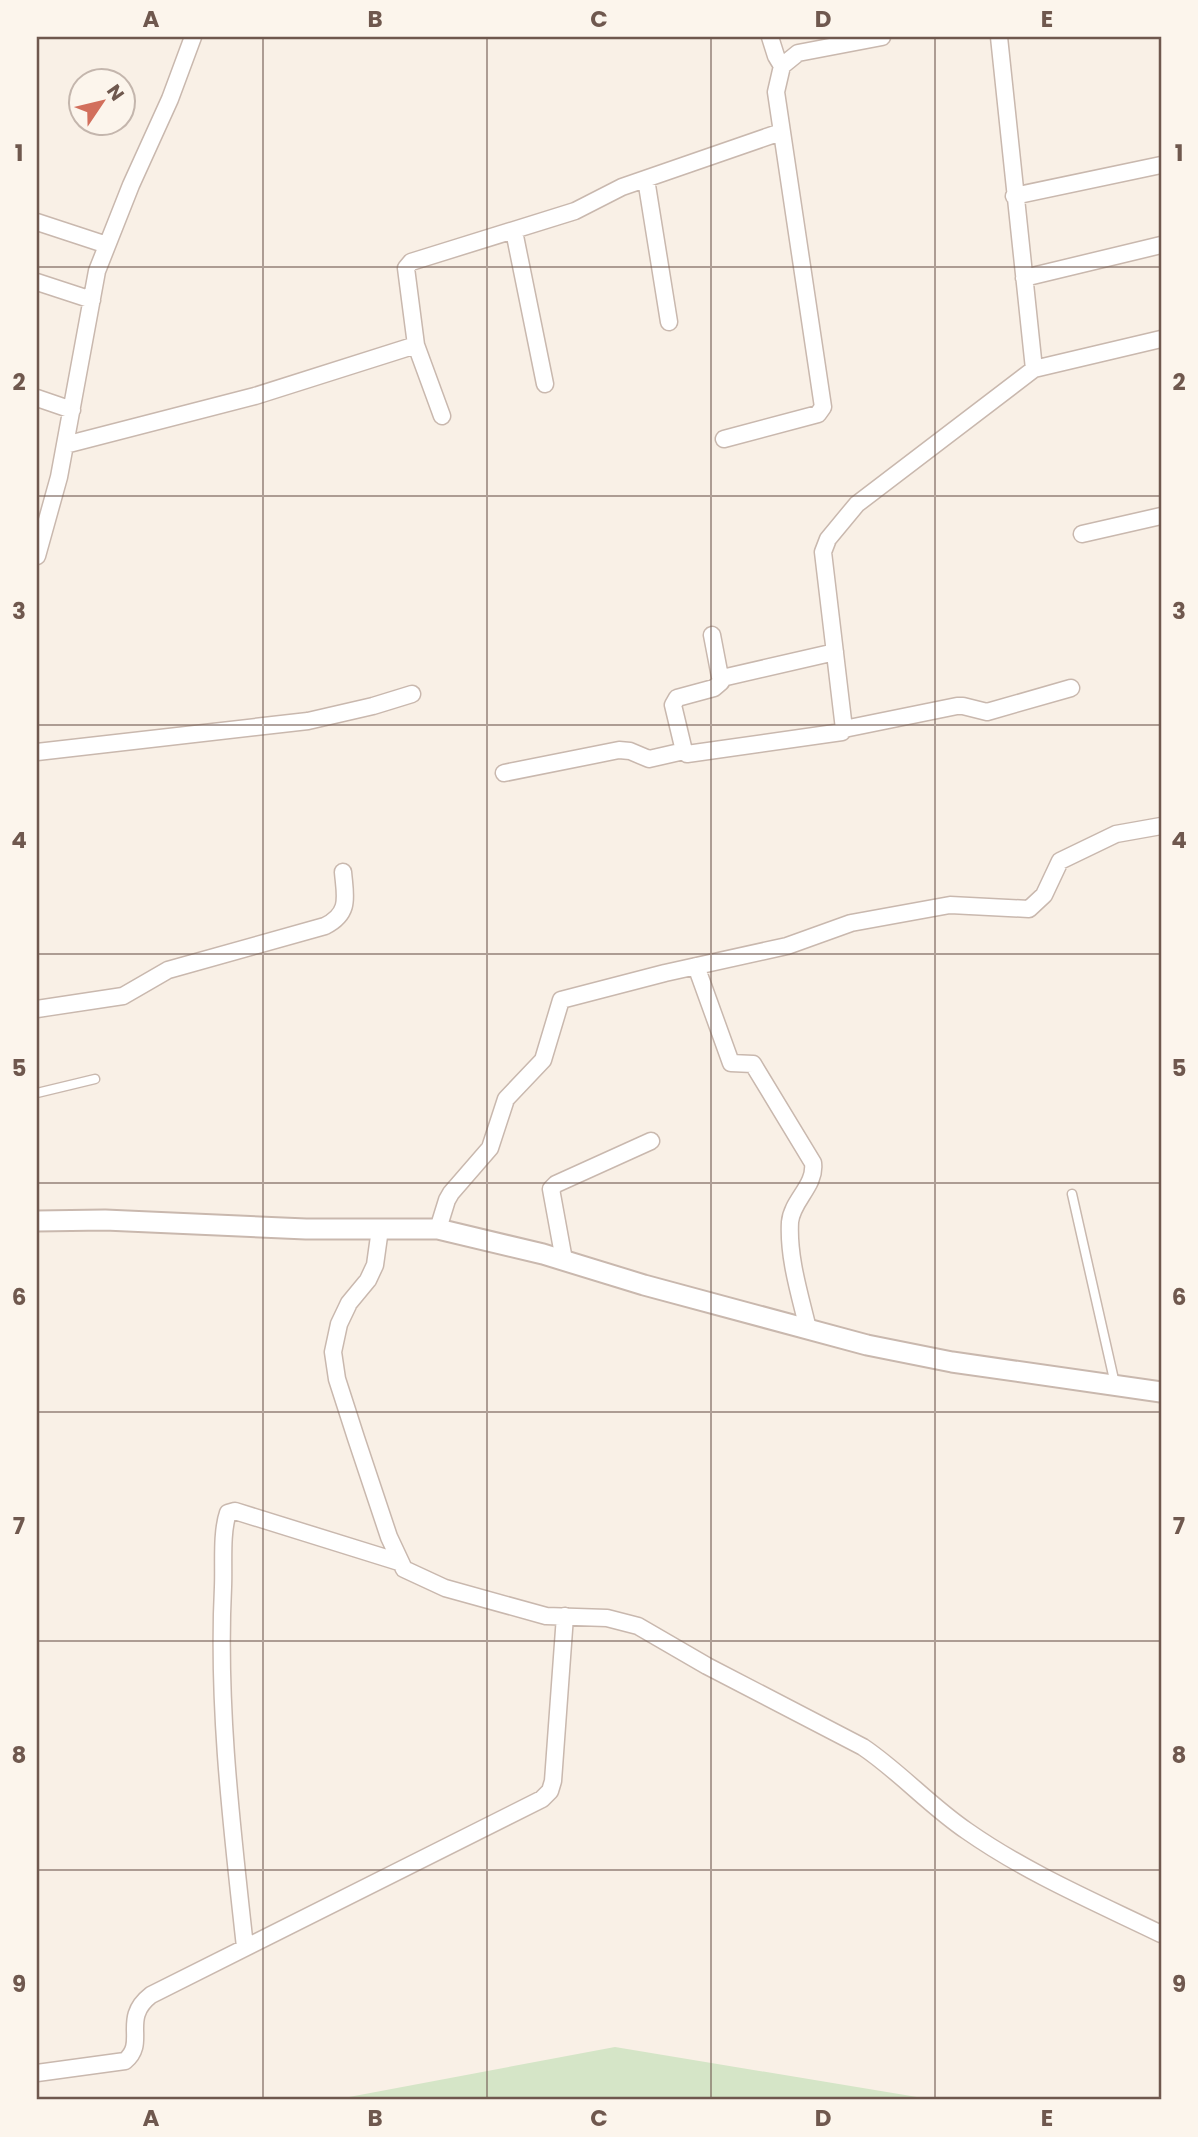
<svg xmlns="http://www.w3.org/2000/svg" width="1198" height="2137" viewBox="0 0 1198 2137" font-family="Poppins,sans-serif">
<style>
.green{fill:#d5e5c7}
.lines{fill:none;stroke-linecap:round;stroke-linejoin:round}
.service-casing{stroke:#c9b8ae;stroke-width:11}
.minor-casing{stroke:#c9b8ae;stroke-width:19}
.tertiary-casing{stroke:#c9b8ae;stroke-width:23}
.service{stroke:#fff;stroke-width:8}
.minor{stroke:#fff;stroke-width:16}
.tertiary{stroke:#fff;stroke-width:19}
.grid{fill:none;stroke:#6f584e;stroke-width:2;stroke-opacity:0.55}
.neatline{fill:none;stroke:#6f584e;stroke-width:2.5}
.grid-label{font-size:23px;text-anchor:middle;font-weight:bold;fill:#6f584e}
</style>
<rect width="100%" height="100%" fill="#f9f0e6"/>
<path class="green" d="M 615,2047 L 935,2100 L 333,2100 Z"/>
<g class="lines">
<g class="service-casing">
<path id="service" d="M 37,1093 L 95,1079
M 1072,1194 L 1115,1384"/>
</g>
<g class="minor-casing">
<path id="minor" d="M 770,37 L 776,56 L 782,66
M 999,37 L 1034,369
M 646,179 L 669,322
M 1014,196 L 1161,165
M 37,222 L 107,245
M 514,231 L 545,384
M 1024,278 L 1161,245
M 37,282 L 92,300
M 416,345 L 442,416
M 37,398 L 72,410
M 724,439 L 818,414 L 823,407 L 776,92 L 782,66 L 798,53 L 882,37
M 65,445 L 255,396 L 416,345 L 406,268 L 411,262 L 575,211 L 622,187 L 781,132
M 1082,534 L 1161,516
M 37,556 L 59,477 L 97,271 L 131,185 L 170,99 L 193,37
M 712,635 L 721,682 L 714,688 L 677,698 L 673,705 L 684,751 L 687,754 L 842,732 L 844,729 L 823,552 L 828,539 L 857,504 L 1034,369 L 1161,339
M 722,678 L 835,652
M 844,729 L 957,706 L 963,706 L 987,712 L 1071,688
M 37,752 L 308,721 L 373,706 L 412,694
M 504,773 L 619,750 L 630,751 L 649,759 L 684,751
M 696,966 L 731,1063 L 753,1064 L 813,1163 C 816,1186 792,1200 790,1222 C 788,1258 800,1295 808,1329
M 37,1009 L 123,996 L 168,970 L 325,926 C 351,913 345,896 343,872
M 380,1229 L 375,1265 L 368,1280 L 349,1303 L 339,1324 L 333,1352 L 337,1379 L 356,1438 L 389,1537 L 404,1569 L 445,1588 L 546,1616 L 607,1618 L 638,1626 L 707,1666 L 863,1747 C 900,1772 930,1806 967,1831 C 1027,1873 1095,1902 1161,1934
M 438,1229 L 447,1200 L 451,1193 L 490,1148 L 506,1099 L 543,1060 L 561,1000 L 665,973 L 787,946 L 851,923 L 950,905 L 1029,909 L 1044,895 L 1060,861 L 1116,834 L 1161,826
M 564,1260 L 551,1189 L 556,1184 L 651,1141
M 245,1947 C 232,1828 217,1707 223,1587 C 224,1565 221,1533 228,1513 L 235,1511 L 399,1562
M 37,2073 L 125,2061 C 148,2042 120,2019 151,1995 L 542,1799 L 550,1791 L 553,1781 L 565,1616"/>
</g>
<g class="tertiary-casing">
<path id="tertiary" d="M 37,1221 L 105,1220 L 306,1229 L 438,1229 L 543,1254 L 644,1285 L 867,1345 L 952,1362 L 1161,1392"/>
</g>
<use href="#service" class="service"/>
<use href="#minor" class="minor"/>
<use href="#tertiary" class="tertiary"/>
</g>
<path class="grid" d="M 263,37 L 263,2100M 487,37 L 487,2100M 711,37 L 711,2100M 935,37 L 935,2100M 37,267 L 1161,267M 37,496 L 1161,496M 37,725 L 1161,725M 37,954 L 1161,954M 37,1183 L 1161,1183M 37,1412 L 1161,1412M 37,1641 L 1161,1641M 37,1870 L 1161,1870"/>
<rect width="1198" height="2137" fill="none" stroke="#fcf5ec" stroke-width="77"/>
<g transform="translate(102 102) rotate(55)"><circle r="33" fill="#fcf5ec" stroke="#c4b6ad" stroke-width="2"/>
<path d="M0-5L12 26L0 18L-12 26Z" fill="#d26f5c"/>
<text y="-10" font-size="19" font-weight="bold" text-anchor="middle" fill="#6f584e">N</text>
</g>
<rect x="38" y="38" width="1122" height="2060" class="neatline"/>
<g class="grid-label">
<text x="151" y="27">A</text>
<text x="375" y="27">B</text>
<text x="599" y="27">C</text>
<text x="823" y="27">D</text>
<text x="1047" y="27">E</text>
<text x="19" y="161">1</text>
<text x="1179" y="161">1</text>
<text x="19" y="390">2</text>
<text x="1179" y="390">2</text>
<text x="19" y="619">3</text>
<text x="1179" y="619">3</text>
<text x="19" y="848">4</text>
<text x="1179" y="848">4</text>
<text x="19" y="1076">5</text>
<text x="1179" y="1076">5</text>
<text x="19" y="1305">6</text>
<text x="1179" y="1305">6</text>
<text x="19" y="1534">7</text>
<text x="1179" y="1534">7</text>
<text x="19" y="1763">8</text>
<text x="1179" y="1763">8</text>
<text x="19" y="1992">9</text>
<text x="1179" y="1992">9</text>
<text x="151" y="2126">A</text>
<text x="375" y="2126">B</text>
<text x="599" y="2126">C</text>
<text x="823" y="2126">D</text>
<text x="1047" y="2126">E</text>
</g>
</svg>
